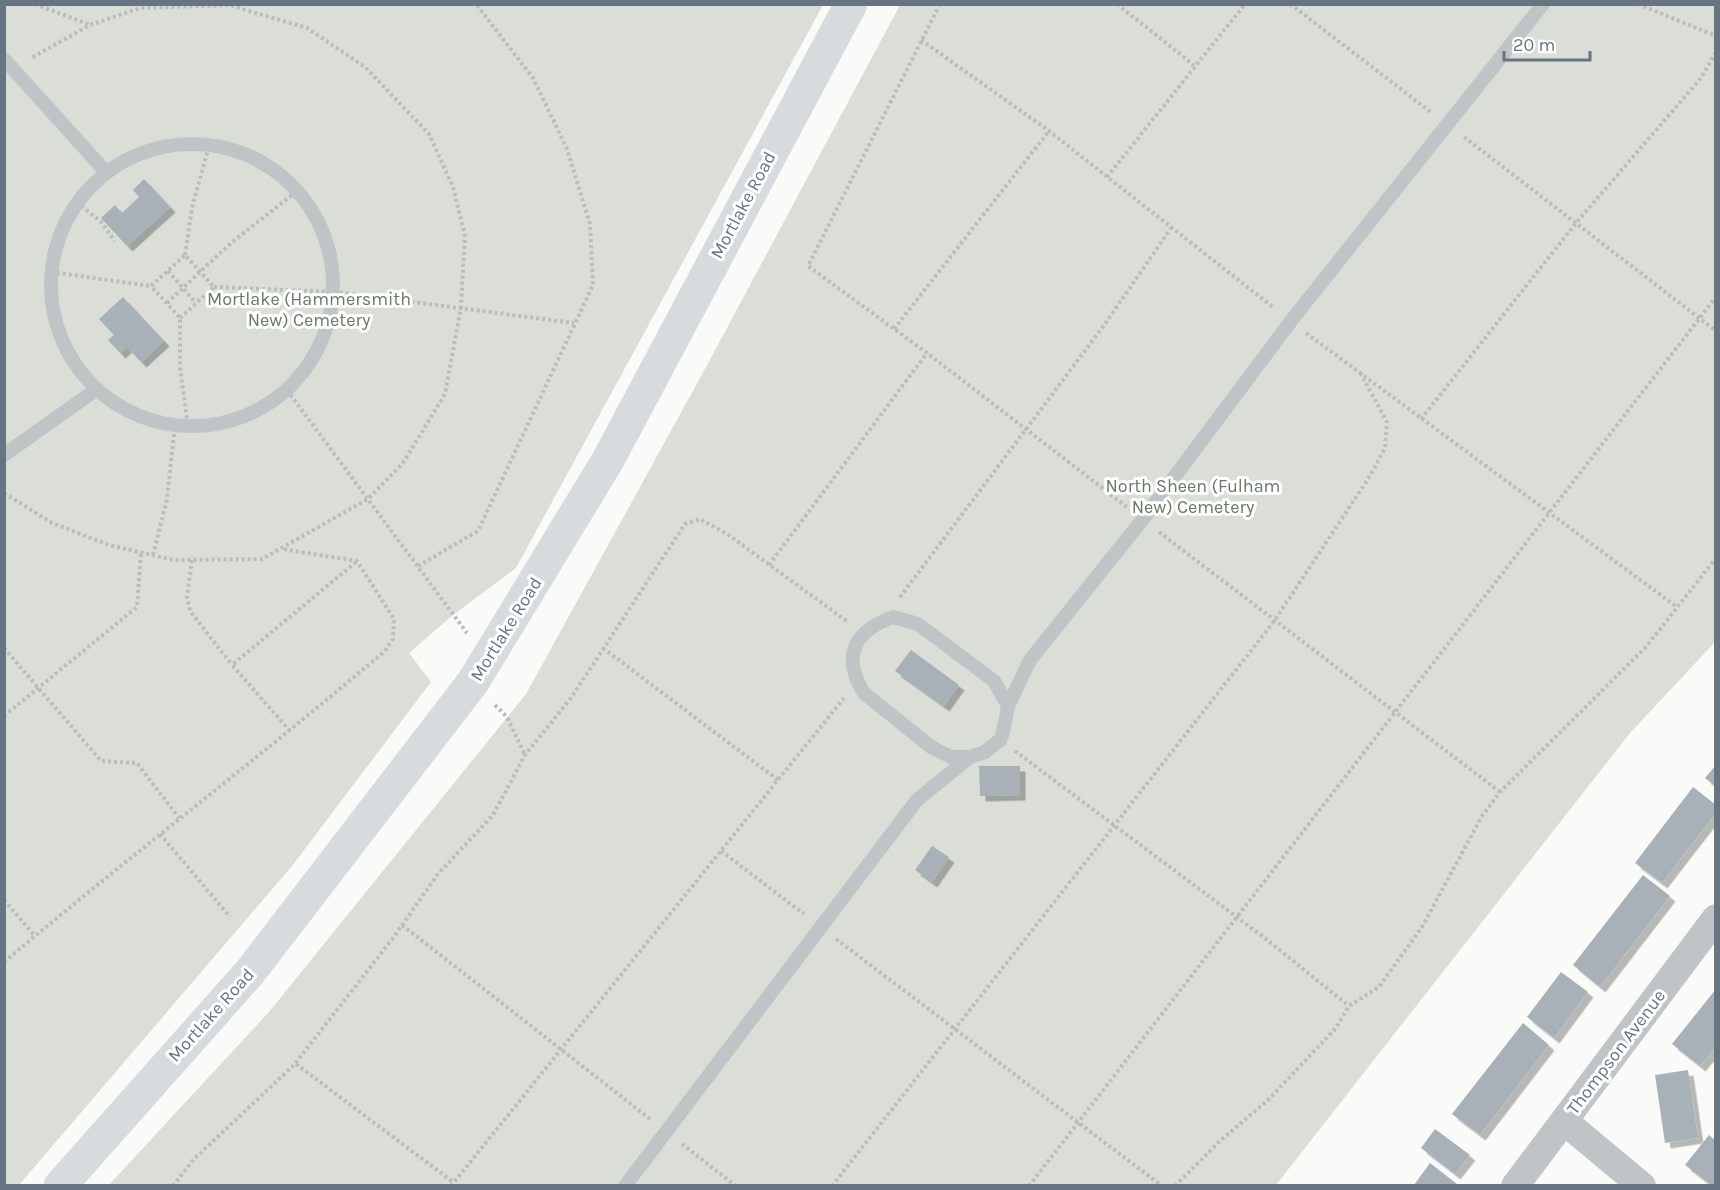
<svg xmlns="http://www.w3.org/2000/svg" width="1720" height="1190" viewBox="0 0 1720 1190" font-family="Karla,sans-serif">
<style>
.green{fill:#daded7}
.building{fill:#a8b1b7;filter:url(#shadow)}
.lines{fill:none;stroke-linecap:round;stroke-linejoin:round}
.path{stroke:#babdc0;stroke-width:4;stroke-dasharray:3 3;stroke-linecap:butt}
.lane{stroke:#bfc4c7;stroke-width:14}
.street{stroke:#bfc4c7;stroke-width:28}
.highway{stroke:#d6dbde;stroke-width:33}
.labels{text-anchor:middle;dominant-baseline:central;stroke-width:6;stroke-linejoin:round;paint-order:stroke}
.street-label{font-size:18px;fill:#667581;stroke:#fff}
.park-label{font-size:18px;fill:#687965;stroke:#fff}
</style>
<defs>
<filter id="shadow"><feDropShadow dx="5.5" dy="5.5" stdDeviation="0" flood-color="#0004"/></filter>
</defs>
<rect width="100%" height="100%" fill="#fafaf8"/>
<path class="green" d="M 5,5 L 823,5 L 516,568 L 453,615 L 409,653 L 431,682 L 292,866 L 19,1185 L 5,1186 Z
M 900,5 L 1715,5 L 1715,642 L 1630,733 L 1276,1185 L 108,1186 L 269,1012 L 526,694 L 705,369 Z"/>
<path class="building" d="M 144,179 L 170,207 L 127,246 L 101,218 L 115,205 L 122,213 L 139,197 L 133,190 Z
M 123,297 L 164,341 L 141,362 L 127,347 L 120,353 L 108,340 L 114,335 L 99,319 Z
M 911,650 L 959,685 L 944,706 L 895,671 Z
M 1716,765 L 1716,787 L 1705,778 Z
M 979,766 L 1020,766 L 1020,795 L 980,796 Z
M 1693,787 L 1716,805 L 1716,813 L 1662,883 L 1635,863 Z
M 932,846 L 949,857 L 932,882 L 915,870 Z
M 1643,875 L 1670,896 L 1600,987 L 1573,965 Z
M 1561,972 L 1588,992 L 1554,1038 L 1527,1017 Z
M 1716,989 L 1716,1047 L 1700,1066 L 1672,1044 Z
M 1523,1023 L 1549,1045 L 1480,1135 L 1452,1114 Z
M 1688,1070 L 1698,1138 L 1665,1143 L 1655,1075 Z
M 1435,1129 L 1470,1155 L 1455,1174 L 1421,1148 Z
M 1709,1135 L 1716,1141 L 1716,1185 L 1711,1185 L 1685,1165 Z
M 1430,1163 L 1457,1184 L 1456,1185 L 1414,1185 Z"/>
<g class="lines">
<path class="path" d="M 35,4 L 90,25
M 940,4 L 808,266 L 927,353 L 1127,507
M 1117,4 L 1195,66
M 1290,4 L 1432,113
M 1638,4 L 1716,36
M 921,40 L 1049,131 L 1274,308
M 1464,137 L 1716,331
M 1107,177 L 1245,4
M 77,202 L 101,222 L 115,241
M 185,255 L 192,208 L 209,146
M 168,271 L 196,303
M 51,272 L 151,286
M 214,287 L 336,292 L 574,323
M 167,303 L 231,243 L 297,191
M 180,318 L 214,287 L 185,255 L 151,286 L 180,318 L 180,367 L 188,426
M 894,329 L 1049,131
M 1306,333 L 1677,607
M 287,390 L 467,633
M 1421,419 L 1576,223 L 1701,78 L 1716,52
M 4,493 L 52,523 L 109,545 L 173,560 L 262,559 L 368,499 L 403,463 L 445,394 L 461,307 L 465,236 L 453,187 L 429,134 L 365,67 L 307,28 L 229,5 L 140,8 L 90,25 L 31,58
M 1159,532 L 1500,792
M 153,555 L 167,499 L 175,425
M 192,560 L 187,597 L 190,611 L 232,665
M 769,565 L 927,353
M 418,566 L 478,531 L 593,285 L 590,224 L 567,149 L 533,78 L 476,4
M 900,597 L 1105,324 L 1171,228
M 4,648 L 101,761 L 137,763 L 179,818
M 603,648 L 778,780
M 495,705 L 507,717 L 525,755
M 4,716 L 137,607 L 141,553
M 290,731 L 232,665 L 356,562
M 1015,751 L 1266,939 L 1349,1006
M 160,834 L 230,917
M 721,851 L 804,914
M 4,900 L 35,936
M 402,925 L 650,1119
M 836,939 L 1162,1186
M 4,962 C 130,856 260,757 385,651 L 393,639 L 394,619 L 357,561 L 282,549
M 296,1064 L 453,1182
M 682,1144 L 736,1186
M 173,1186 L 194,1159 L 294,1065 L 393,938 L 438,874 L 493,815 L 525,755 L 571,698 L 685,524 L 700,519 L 727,534 L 848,622
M 451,1186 L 844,698
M 832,1186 L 1275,620 L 1370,476 L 1385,448 L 1387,422 L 1361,374
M 1029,1186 L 1716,297
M 1175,1186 L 1220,1141 L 1268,1100 L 1336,1028 L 1349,1006 L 1379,987 L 1422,927 L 1482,816 L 1500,792 L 1646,647 L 1716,558"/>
<path class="lane" d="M 4,59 L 106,172
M51 285a141 141 0 1 1 282 0a141 141 0 1 1-282 0Z
M 4,455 L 97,389
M 893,617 L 918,624 L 994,681 L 1008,706 L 1003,733 L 1000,740 L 985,752 L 970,757 L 951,757 L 931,747 L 864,693 C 841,657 854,631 893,617 Z
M 1008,706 L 1030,660 L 1143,519 L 1291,321 L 1543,4
M 625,1186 L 917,800 L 970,757"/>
<path class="street" d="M 1564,1121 L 1642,1186
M 1515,1186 L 1716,918"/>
<path class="highway" d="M 60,1186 L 250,972 L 473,682 L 608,460 L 851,4"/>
</g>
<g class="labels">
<g class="street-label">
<text transform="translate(743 205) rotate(-62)">Mortlake Road</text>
<text transform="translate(506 629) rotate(-58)">Mortlake Road</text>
<text transform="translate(211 1015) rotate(-48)">Mortlake Road</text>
<text transform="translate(1616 1052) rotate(-53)">Thompson Avenue</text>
</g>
<g class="park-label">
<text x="309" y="299">Mortlake (Hammersmith<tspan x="309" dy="21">New) Cemetery</tspan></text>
<text x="1193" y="486">North Sheen (Fulham<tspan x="1193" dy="21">New) Cemetery</tspan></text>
</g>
</g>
<rect width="1720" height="1190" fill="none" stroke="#667581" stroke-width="12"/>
<path d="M1504 51v9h86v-9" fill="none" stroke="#667581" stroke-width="3"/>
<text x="1513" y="51" font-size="18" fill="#667581" stroke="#ffffff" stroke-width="4.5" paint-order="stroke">20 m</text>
</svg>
